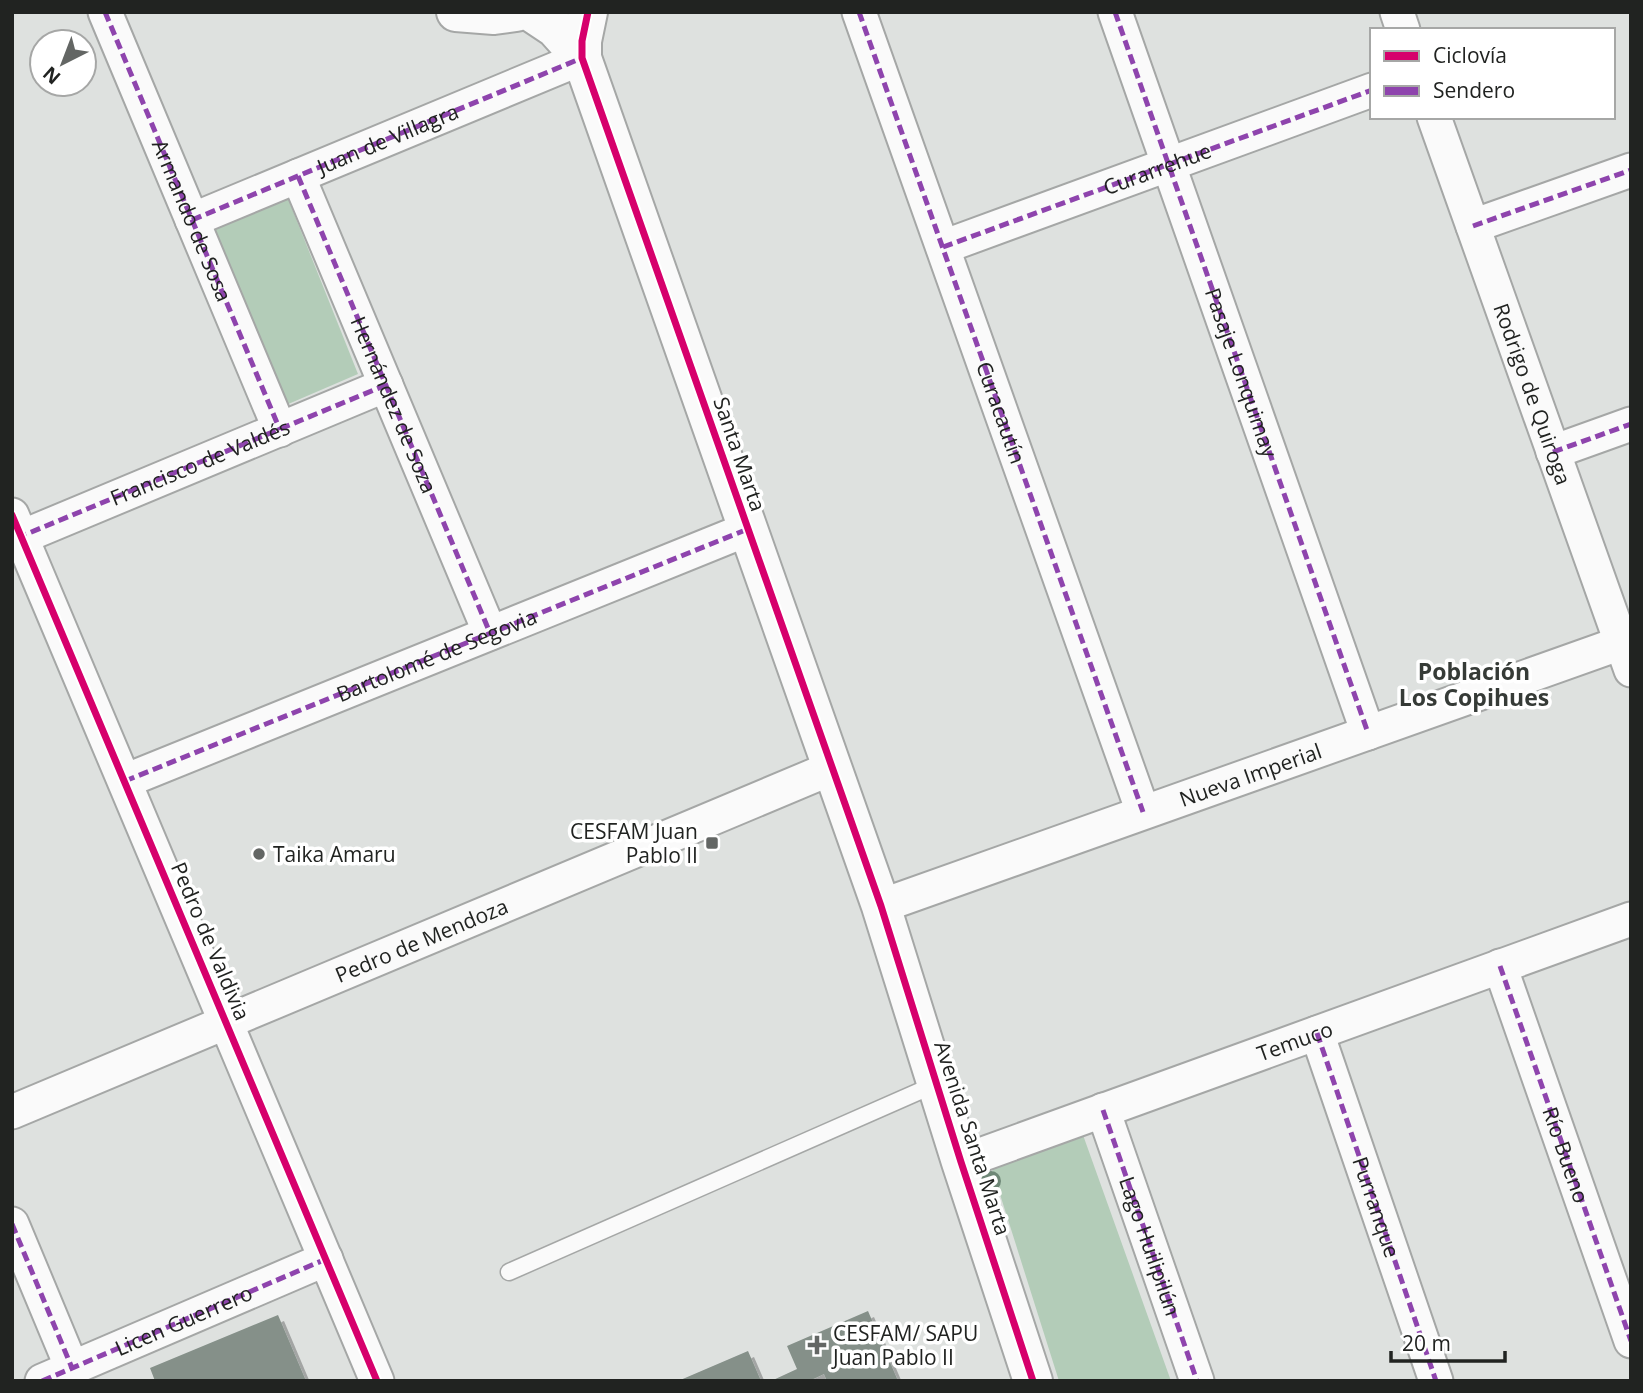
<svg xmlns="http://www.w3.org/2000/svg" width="1643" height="1393" viewBox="0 0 1643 1393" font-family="'Open Sans',sans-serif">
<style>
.green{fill:#b3ccb8}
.building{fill:#859089;filter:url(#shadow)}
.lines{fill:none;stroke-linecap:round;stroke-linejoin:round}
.service-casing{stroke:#a5a7a6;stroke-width:19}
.minor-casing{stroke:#a5a7a6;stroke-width:37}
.tertiary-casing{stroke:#a5a7a6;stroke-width:42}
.service{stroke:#fafafa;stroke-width:16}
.minor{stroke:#fafafa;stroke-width:33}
.tertiary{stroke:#fafafa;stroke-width:38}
.quiet{stroke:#8e44ad;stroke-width:5;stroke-dasharray:10 5;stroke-linecap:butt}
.cycleway-casing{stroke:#fff;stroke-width:11}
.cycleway{stroke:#d6006c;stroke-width:7}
.tree{fill:#6e8776}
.poi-dot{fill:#636664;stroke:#fff;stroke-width:2.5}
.labels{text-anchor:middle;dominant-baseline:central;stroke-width:7;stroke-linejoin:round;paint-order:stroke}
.street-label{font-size:21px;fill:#212321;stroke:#fff}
.poi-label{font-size:21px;fill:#212321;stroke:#fff;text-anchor:start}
.neighbourhood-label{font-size:23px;font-weight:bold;fill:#363b37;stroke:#fff}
</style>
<defs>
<filter id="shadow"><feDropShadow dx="6" dy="6" stdDeviation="0" flood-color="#0004"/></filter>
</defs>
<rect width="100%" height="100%" fill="#dee1df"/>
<path class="green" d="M 285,191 L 358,374 L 286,405 L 208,221 Z
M 1083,1135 L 1171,1381 L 1059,1381 L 991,1166 Z"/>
<path class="building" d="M 868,1311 L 898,1381 L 827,1381 L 824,1374 L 809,1381 L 771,1381 L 797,1369 L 787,1346 Z
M 278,1315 L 306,1381 L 155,1381 L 150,1368 Z
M 748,1351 L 761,1381 L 678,1381 Z"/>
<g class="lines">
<g class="service-casing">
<path id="service" d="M 509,1272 L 936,1084"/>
</g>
<g class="minor-casing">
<g id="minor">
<path id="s1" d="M 105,12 L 280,430"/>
<path d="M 859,12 L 1143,812"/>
<path id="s2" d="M 1115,12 L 1368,733"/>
<path d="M 1397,12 L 1403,30"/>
<path id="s3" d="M 1434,117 L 1631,670"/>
<path id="s4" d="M 298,176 L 490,633"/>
<path id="s5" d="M 192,220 L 582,58"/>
<path d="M 1473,226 L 1631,170"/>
<path d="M 943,247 L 1372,90"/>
<path d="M 1553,452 L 1631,424"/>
<path d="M 12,515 L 377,1381"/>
<path d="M 12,541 L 386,385"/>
<path id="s6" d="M 125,781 L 748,529"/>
<path id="s7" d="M 881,906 L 1621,643"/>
<path d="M 1500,966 L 1631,1341"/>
<path id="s8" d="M 1317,1033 L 1436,1381"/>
<path id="s9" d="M 1103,1110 L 1197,1381"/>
<path id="s10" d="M 12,1112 L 832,768"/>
<path id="s11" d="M 961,1162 L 1631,919"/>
<path d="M 12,1224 L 72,1368"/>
<path d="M 42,1381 L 326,1259"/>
</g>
</g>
<g class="tertiary-casing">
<path id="tertiary" d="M 456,12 L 494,15 L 516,12
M 531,12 L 555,28 L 582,58
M 588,12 L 582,41 L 582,58 L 881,906 L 961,1162 L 1033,1381"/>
</g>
<use href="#service" class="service"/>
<use href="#minor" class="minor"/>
<use href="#tertiary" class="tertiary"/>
<g class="quiet">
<path d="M 105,12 L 280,430"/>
<path id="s12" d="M 859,12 L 1143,812"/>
<path d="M 1115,12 L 1368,733"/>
<path d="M 298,176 L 490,633"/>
<path d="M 192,220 L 582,58"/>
<path d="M 1473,226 L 1631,170"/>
<path id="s13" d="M 943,247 L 1372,90"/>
<path d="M 1553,452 L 1631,424"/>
<path id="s14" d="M 17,538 L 386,385"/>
<path d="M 125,781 L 748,529"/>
<path id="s15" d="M 1500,966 L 1631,1341"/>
<path d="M 1317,1033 L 1436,1381"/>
<path d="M 1103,1110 L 1197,1381"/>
<path d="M 12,1224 L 72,1368"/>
<path id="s16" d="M 42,1381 L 326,1259"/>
</g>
<g class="cycleway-casing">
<path id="cycleway" d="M 588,12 L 582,41 L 582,58 L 881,906 L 961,1162 L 1033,1381
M 12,515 L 377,1381"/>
</g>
<use href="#cycleway" class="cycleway"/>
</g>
<circle class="tree" cx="991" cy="1181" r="10"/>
<g class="poi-dot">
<rect x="705" y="836" width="14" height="14" rx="3.5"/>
<circle cx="259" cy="854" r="7"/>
<path d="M813.5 1334.5h7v7h7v7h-7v7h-7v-7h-7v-7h7z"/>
</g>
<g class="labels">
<g class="street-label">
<text stroke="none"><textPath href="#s5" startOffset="212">Juan de Villagra</textPath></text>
<text stroke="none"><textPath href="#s13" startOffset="228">Curarrehue</textPath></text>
<text stroke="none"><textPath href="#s1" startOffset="226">Armando de Sosa</textPath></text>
<text stroke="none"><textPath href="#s2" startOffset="382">Pasaje Lonquimay</textPath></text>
<text stroke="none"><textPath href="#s3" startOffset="294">Rodrigo de Quiroga</textPath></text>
<text stroke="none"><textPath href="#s4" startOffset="248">Hernández de Soza</textPath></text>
<text stroke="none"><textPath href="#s12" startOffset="425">Curacautín</textPath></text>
<text transform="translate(740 454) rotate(71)">Santa Marta</text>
<text stroke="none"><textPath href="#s14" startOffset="198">Francisco de Valdés</textPath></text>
<text stroke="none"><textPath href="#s6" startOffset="336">Bartolomé de Segovia</textPath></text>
<text stroke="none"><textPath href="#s7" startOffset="392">Nueva Imperial</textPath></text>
<text stroke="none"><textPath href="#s10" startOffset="444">Pedro de Mendoza</textPath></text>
<text transform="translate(211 941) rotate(67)">Pedro de Valdivia</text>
<text stroke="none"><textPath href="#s11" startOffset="355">Temuco</textPath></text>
<text transform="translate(973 1138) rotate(72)">Avenida Santa Marta</text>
<text stroke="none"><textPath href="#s15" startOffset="200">Río Bueno</textPath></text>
<text stroke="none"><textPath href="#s8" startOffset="184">Purranque</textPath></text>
<text stroke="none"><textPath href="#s9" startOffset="144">Lago Huilipilún</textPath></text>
<text stroke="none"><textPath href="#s16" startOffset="154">Licen Guerrero</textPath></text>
</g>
<g class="poi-label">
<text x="698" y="831" text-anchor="end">CESFAM Juan<tspan x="698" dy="24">Pablo II</tspan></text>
<text x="273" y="854">Taika Amaru</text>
<text x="833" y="1333">CESFAM/ SAPU<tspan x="833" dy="24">Juan Pablo II</tspan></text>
</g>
<g class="neighbourhood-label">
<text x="1474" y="671">Población<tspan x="1474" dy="26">Los Copihues</tspan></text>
</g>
</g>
<rect width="1643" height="1393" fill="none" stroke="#212321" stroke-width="28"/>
<rect x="1370" y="28" width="245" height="91" fill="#ffffff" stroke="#a6a7a6" stroke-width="2"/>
<rect x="1384" y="51" width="35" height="10" fill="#d6006c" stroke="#a6a7a6" stroke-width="2"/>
<text x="1433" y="63" font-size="21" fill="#212321">Ciclovía</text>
<rect x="1384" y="86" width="35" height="10" fill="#8e44ad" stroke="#a6a7a6" stroke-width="2"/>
<text x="1433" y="98" font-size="21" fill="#212321">Sendero</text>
<g transform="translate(63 63) rotate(222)"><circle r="33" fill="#ffffff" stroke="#a6a7a6" stroke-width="2"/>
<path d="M0-5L12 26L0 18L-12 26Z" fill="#636664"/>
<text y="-10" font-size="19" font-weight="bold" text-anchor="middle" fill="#212321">N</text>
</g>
<path d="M1391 1351v10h114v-10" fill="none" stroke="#212321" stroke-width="3.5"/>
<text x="1402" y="1351" font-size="21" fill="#212321" stroke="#ffffff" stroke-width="5" paint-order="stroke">20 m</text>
</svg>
